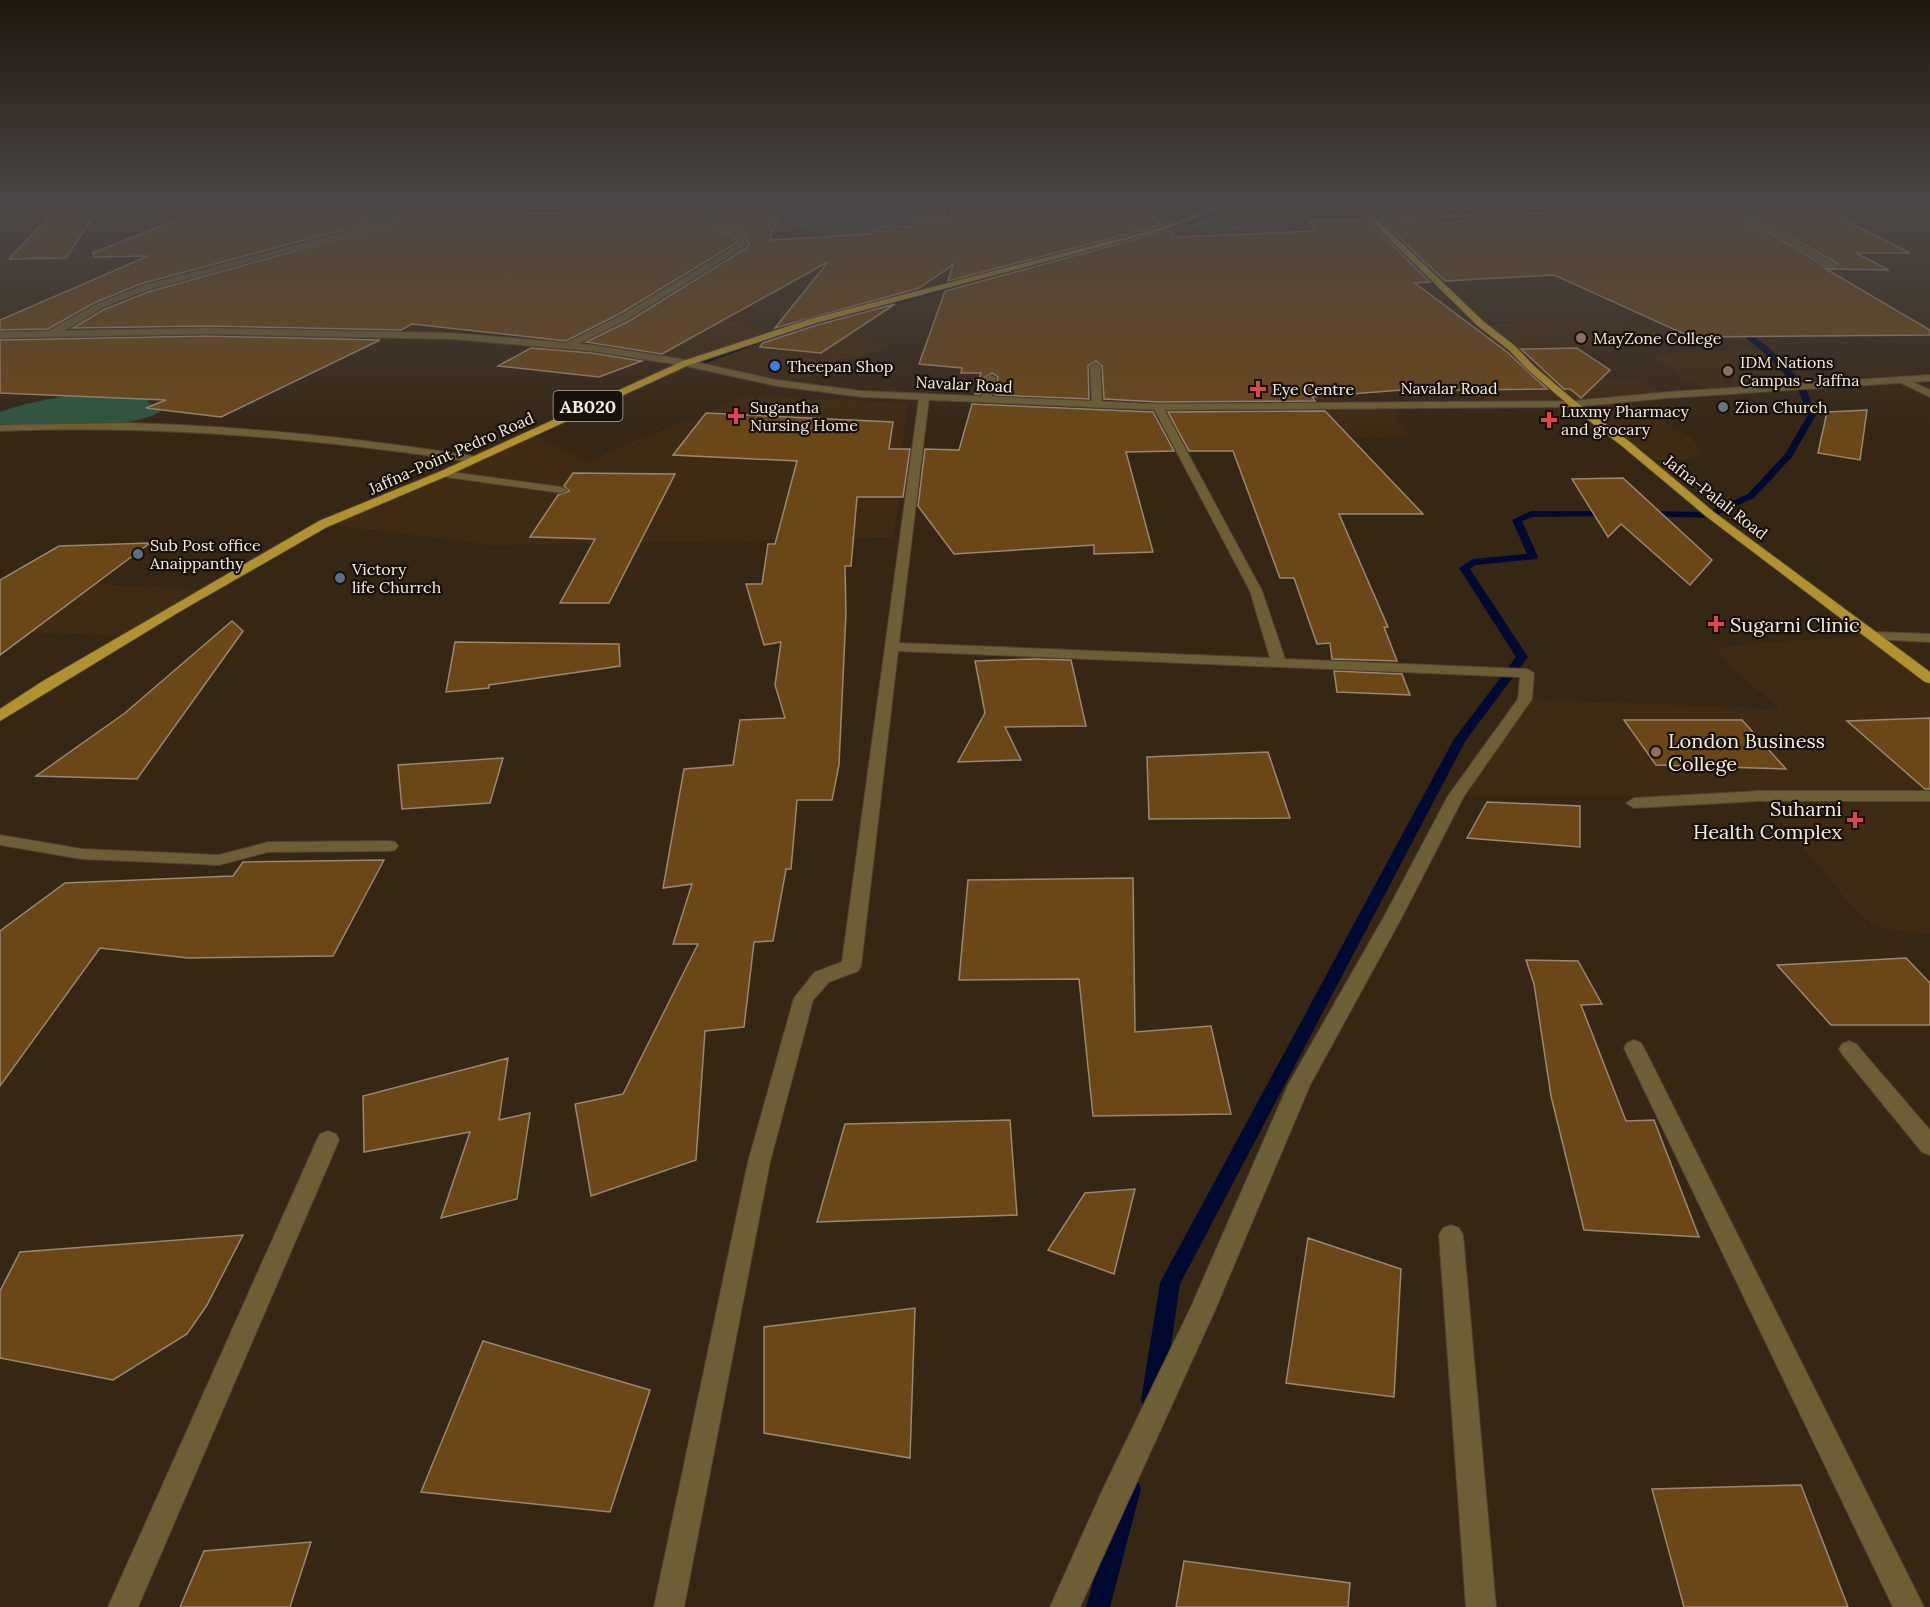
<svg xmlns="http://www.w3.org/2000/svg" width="1930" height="1607" viewBox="0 0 1930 1607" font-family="Lora,serif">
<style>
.built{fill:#3f2b13}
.green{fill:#2e5740}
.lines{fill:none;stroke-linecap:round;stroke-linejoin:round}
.stream{fill:#000a30;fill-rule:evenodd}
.building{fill:#6b4718;stroke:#9a8773;stroke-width:1.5}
.minor-casing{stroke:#514231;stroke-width:2}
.tertiary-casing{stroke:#514231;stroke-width:2}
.primary-casing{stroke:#514231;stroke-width:2}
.minor{fill:#6d5f35;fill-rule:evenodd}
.tertiary{fill:#6d5f35;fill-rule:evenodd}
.primary{fill:#b09231;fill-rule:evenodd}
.education-dot{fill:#8d6e63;stroke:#18110a;stroke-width:2}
.shop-dot{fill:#3f7fe0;stroke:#18110a;stroke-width:2}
.health-dot{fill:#e0444e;stroke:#18110a;stroke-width:2}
.worship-dot{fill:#6b7280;stroke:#18110a;stroke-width:2}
.service-dot{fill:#5c6f8a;stroke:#18110a;stroke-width:2}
.labels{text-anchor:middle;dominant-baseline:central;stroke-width:4.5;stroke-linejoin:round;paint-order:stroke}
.far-poi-label{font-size:16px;fill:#f6ebe0;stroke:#18110a;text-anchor:start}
.far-street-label{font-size:16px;fill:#f6ebe0;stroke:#18110a}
.shield{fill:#18110a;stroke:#b3aaa0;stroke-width:1.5}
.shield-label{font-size:18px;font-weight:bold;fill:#f6ebe0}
.poi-label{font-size:20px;fill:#f6ebe0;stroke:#18110a;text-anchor:start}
</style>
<rect width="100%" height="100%" fill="#362715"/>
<path class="built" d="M 1180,223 L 1215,234 L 1186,238 L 1161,229 Z
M 803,297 L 852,311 L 814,321 L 892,347 L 867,355 L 839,359 L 832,366 L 818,373 L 800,379 L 777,383 L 686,363 L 567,346 L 600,331 L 619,332 L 710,324 L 725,319 L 775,332 L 811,321 L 764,310 L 788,304 Z
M 1482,324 L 1648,325 L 1662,335 L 1663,340 L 1651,346 L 1512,348 Z
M 1765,349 L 1801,386 L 1716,392 L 1677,375 L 1655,358 L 1674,352 Z
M 1446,354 L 1524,358 L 1532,368 L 1581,366 L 1607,379 L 1639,380 L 1668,395 L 1624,400 L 1689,436 L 1703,452 L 1692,459 L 1648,461 L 1573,404 L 1469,403 L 1442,380 Z
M 1318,380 L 1336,397 L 1337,404 L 1387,404 L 1411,435 L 1315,440 L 1269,423 L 1260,405 L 1198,407 L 1191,398 Z
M 743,396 L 907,403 L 894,538 L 494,545 L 323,524 L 532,434 L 589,462 L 613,450 L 681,422 L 696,420 Z
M 0,579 L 206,590 L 127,637 L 0,630 Z
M 1875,636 L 1930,679 L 1930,934 L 1893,931 L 1872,924 L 1850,904 L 1759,796 L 1456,796 L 1525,699 L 1780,709 L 1732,668 L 1717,651 L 1732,646 L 1752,643 Z"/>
<path class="green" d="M 793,207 L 926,207 L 933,209 L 923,214 L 903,216 L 903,221 L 898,224 L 921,227 C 882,233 820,249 789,220 Z
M 1196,218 L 1246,229 L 1215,234 L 1180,223 Z
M 98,388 L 164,389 L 148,400 L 149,403 L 164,408 C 144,431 33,427 0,428 L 0,412 C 31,400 66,398 98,388 Z"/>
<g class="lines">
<path class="stream" d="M 1225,207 L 1232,207 L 1192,224 L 798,330 L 793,329 L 1188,222 Z
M 1506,207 L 1514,207 L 1546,220 L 1541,221 Z
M 1733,325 L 1737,325 L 1768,347 L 1804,384 L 1816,415 L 1792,457 L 1754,498 L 1711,518 L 1643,516 L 1641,514 L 1646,511 L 1709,512 L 1748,494 L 1785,454 L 1808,415 L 1797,387 L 1762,351 L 1733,327 Z
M 773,335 L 779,336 L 706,363 L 699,361 Z
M 1612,511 L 1617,514 L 1615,516 L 1532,517 L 1522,521 L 1538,557 L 1537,559 L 1476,565 L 1470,569 L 1528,657 L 1466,740 L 1180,1284 L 1163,1400 L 1160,1407 L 1152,1410 L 1144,1407 L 1141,1400 L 1160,1283 L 1163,1277 L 1454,739 L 1516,657 L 1459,568 L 1473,559 L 1527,554 L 1512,520 L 1531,511 Z
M 1130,1478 L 1138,1481 L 1141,1489 L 1110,1607 L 1086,1607 L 1119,1489 L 1122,1481 Z"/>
</g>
<path class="building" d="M 58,207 L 100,207 L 66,258 L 9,259 Z
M 208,207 L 428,207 L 140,284 L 94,303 L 48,329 L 0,330 L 0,320 L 148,256 L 94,257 L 93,253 Z
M 452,207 L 514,207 L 509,212 L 617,215 L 622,207 L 697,207 L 710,214 L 721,231 L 733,235 L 738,242 L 621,313 L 566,341 L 412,324 L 401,330 L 206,326 L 73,328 L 103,310 L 148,292 Z
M 713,207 L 781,207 L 770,240 L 872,234 L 880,226 L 911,227 L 913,218 L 950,218 L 952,211 L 1141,207 L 1162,225 L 948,281 L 953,265 L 919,288 L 775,328 L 828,262 L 662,354 L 586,342 L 629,321 L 748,247 L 749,244 L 740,230 L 728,226 L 717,209 Z
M 1555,207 L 1713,207 L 1773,235 L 1830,269 L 1838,264 L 1752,215 L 1753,207 L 1819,207 L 1910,253 L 1856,253 L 1889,270 L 1826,269 L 1930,330 L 1930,335 L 1691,337 L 1554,275 L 1445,281 L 1380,219 L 1564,212 Z
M 1308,220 L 1367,220 L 1430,282 L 1415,283 L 1507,352 L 1547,389 L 1457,390 L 1454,386 L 1312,397 L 1315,401 L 1158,402 L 1104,399 L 1102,366 L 1096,361 L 1088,366 L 1089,399 L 995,395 L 998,377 L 992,373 L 984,378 L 980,394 L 975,394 L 981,373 L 961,373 L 962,368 L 919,364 L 945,291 L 1169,230 L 1177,237 L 1316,231 Z
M 895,304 L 821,353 L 760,347 L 763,343 L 817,325 Z
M 206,336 L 380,340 L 221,417 L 146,408 L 166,400 L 0,393 L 0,340 Z
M 531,348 L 592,353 L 642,361 L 599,377 L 498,366 Z
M 1577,348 L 1610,370 L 1581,398 L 1570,389 L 1564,389 L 1521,349 Z
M 972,404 L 1153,412 L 1174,451 L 1126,452 L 1153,552 L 1094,554 L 1094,545 L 954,554 L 918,506 L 925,449 L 959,450 Z
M 1867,410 L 1860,460 L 1818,453 L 1827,412 Z
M 1325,411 L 1423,514 L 1339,514 L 1388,627 L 1384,627 L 1397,661 L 1332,659 L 1330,643 L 1317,644 L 1294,578 L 1280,578 L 1233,451 L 1189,451 L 1168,412 Z
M 706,413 L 893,422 L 889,449 L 910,449 L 903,497 L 857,497 L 851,566 L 845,566 L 846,613 L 839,765 L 832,800 L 797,800 L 791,869 L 786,869 L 773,941 L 754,942 L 744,1027 L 705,1031 L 696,1160 L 591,1196 L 575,1104 L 623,1094 L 698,944 L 673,944 L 692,884 L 663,888 L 684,769 L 733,765 L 740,720 L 785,718 L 775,685 L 781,642 L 764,645 L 746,584 L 762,584 L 768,544 L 775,544 L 797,461 L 673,455 Z
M 573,473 L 675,474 L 609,603 L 560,603 L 595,539 L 530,537 L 558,495 L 569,491 L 564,486 Z
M 1623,478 L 1712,560 L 1690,585 L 1621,524 L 1608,537 L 1572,479 Z
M 150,543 L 0,655 L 0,580 L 59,546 Z
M 232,621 L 243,631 L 137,779 L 36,776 L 125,713 Z
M 455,642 L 619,644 L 620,666 L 489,685 L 489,688 L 446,692 Z
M 1034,659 L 1071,660 L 1086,726 L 1005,727 L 1021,760 L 958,762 L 985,713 L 975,661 Z
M 1334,671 L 1402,674 L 1410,695 L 1337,692 Z
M 1930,718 L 1930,789 L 1925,789 L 1847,721 Z
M 1624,720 L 1742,720 L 1786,769 L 1656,765 Z
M 1268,752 L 1290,818 L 1149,819 L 1147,757 Z
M 503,758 L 490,803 L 402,809 L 398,765 Z
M 1487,802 L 1580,806 L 1580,847 L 1467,838 Z
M 384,860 L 333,956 L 188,958 L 100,948 L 0,1086 L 0,931 L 65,883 L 233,876 L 243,862 Z
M 1133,878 L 1135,1032 L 1211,1026 L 1231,1114 L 1093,1116 L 1079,979 L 959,980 L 968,880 Z
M 1906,958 L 1930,983 L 1930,1025 L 1831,1025 L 1777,965 Z
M 1526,960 L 1578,961 L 1602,1004 L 1581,1005 L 1626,1121 L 1654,1120 L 1699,1237 L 1584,1230 L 1551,1096 L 1534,984 Z
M 508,1058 L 499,1120 L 530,1113 L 517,1199 L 441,1218 L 470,1132 L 364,1152 L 363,1096 Z
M 1010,1120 L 1017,1215 L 817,1222 L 845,1124 Z
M 1135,1189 L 1114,1274 L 1048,1250 L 1085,1193 Z
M 243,1235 L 207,1305 L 187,1334 L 113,1380 L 0,1358 L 0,1291 L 20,1252 Z
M 1308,1238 L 1401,1269 L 1394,1397 L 1286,1383 Z
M 915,1308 L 910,1458 L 764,1433 L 764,1327 Z
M 483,1341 L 650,1390 L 610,1512 L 421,1492 Z
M 1801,1485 L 1848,1607 L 1684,1607 L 1652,1489 Z
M 311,1542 L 290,1607 L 180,1607 L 204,1551 Z
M 1184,1561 L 1350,1583 L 1348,1607 L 1176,1607 Z"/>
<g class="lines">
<g class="minor-casing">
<path id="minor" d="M 20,207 L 30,207 L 0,218 L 0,214 Z
M 438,207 L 450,207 L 147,290 C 132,296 117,301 102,308 C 90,314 54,342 43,334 L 95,305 L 141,286 Z
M 699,207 L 715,210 L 727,228 L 738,231 L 747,245 L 628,319 L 570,348 L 564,348 L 564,344 L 622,315 L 741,243 L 734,233 L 723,230 L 711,212 Z
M 1722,207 L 1731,207 L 1778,231 L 1836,265 L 1829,267 L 1774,233 Z
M 1095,363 L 1100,366 L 1102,405 L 1097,408 L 1092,405 L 1090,366 Z
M 991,375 L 996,378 L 991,400 L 986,403 L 981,400 L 986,378 Z
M 1902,377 L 1930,390 L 1930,397 L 1899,382 L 1897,380 Z
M 924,395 L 929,398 L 899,643 L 1270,658 L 1250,591 L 1153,407 L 1158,404 L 1163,407 L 1262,591 L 1285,659 L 1527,669 L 1534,673 L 1532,699 L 1464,796 L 1403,915 L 1310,1085 L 1215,1310 L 1080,1607 L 1050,1607 L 1103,1489 L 1191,1307 L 1288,1085 L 1385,915 L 1448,796 L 1518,699 L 1520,677 L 898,651 L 861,966 L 858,971 L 829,982 L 813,1000 L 770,1162 L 684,1607 L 654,1607 L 748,1162 L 794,998 L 815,972 L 842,962 L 919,398 Z
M 127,423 C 243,426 358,438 473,456 L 478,459 L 473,462 C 312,438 163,425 0,431 L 0,425 Z
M 443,471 L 561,487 L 567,490 L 561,493 L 439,476 L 438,474 Z
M 1875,632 L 1930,634 L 1930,642 L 1870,639 L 1868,636 L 1870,633 Z
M 1759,791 L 1930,791 L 1930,801 L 1759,801 L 1634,808 L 1626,803 L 1634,798 Z
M 0,835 L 82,849 L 219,855 L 268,842 L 389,841 L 395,842 L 398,846 L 395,850 L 389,851 L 268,852 L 219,865 L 82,859 L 0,845 Z
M 1634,1040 L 1641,1043 L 1644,1048 L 1924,1607 L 1893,1607 L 1624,1048 L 1627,1043 Z
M 1849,1041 L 1856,1044 L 1930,1130 L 1930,1155 L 1922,1152 L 1842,1054 L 1839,1049 L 1842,1044 Z
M 328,1131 L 336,1134 L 339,1140 L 138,1607 L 108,1607 L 317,1140 L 320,1134 Z
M 1451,1225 L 1459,1228 L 1463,1235 L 1496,1607 L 1466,1607 L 1439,1235 L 1443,1228 Z"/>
</g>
<g class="tertiary-casing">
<path id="tertiary" d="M 206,328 L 452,333 L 592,345 L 686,360 L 777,380 L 862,391 L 1158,404 L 1573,401 L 1668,392 L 1930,375 L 1930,381 L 1668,398 L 1573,407 L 1158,410 L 862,397 L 777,386 L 686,366 L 592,351 L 452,339 L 206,334 L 0,338 L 0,332 Z"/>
</g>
<g class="primary-casing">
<path id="primary" d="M 1215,207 L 1225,207 L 1163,230 L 816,323 L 689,365 L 447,476 L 327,527 L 179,612 L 0,721 L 0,709 L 43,681 L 319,521 L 439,472 L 683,361 L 810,319 L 1159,228 Z
M 1357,207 L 1364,207 L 1484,322 L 1515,346 L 1534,366 L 1576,402 L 1630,442 L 1715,513 L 1930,672 L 1930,683 L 1925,682 L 1707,517 L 1622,446 L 1570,406 L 1528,370 L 1509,350 L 1478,326 Z"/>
</g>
<use href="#minor" class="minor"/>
<use href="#tertiary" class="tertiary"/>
<use href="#primary" class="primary"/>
</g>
<linearGradient id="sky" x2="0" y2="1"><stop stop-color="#1e150c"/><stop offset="0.48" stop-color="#4c4746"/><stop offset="1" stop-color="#4c4746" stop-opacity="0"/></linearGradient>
<rect width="1930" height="432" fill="url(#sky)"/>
<g class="education-dot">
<circle cx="1581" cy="338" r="6"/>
<circle cx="1728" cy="371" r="6"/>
<circle cx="1656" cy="752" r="6"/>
</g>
<circle class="shop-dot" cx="775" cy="366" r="6"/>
<g class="health-dot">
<path d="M1255 380h6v6h6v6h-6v6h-6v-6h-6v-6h6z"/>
<path d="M733 407h6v6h6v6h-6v6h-6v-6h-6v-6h6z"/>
<path d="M1546 411h6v6h6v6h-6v6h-6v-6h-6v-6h6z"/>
<path d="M1713 615h6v6h6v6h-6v6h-6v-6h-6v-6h6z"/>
<path d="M1852 811h6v6h6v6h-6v6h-6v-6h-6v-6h6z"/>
</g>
<circle class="worship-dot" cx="1723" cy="407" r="6"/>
<g class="service-dot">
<circle cx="138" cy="554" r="6"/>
<circle cx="340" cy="578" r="6"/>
</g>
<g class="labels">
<g class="far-poi-label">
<text x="1593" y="338">MayZone College</text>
<text x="1740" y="362">IDM Nations<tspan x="1740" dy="18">Campus - Jaffna</tspan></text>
<text x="787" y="366">Theepan Shop</text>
<text x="1272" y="389">Eye Centre</text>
<text x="750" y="407">Sugantha<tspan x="750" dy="18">Nursing Home</tspan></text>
<text x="1735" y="407">Zion Church</text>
<text x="1561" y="411">Luxmy Pharmacy<tspan x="1561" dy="18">and grocary</tspan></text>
<text x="150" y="545">Sub Post office<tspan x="150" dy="18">Anaippanthy</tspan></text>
<text x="352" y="569">Victory<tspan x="352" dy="18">life Churrch</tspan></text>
</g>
<g class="far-street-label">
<text transform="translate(964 384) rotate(3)">Navalar Road</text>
<text x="1449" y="388">Navalar Road</text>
<text transform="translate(451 453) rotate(-24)">Jaffna-Point Pedro Road</text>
<text transform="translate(1716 497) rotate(38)">Jafna-Palali Road</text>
</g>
<rect class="shield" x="553.5" y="391" width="69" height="30" rx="4.5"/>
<g class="shield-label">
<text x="588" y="406">AB020</text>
</g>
<g class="poi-label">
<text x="1730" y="624">Sugarni Clinic</text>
<text x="1668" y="740">London Business<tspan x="1668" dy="23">College</tspan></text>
<text x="1842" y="808" text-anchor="end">Suharni<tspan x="1842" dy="23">Health Complex</tspan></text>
</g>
</g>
</svg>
